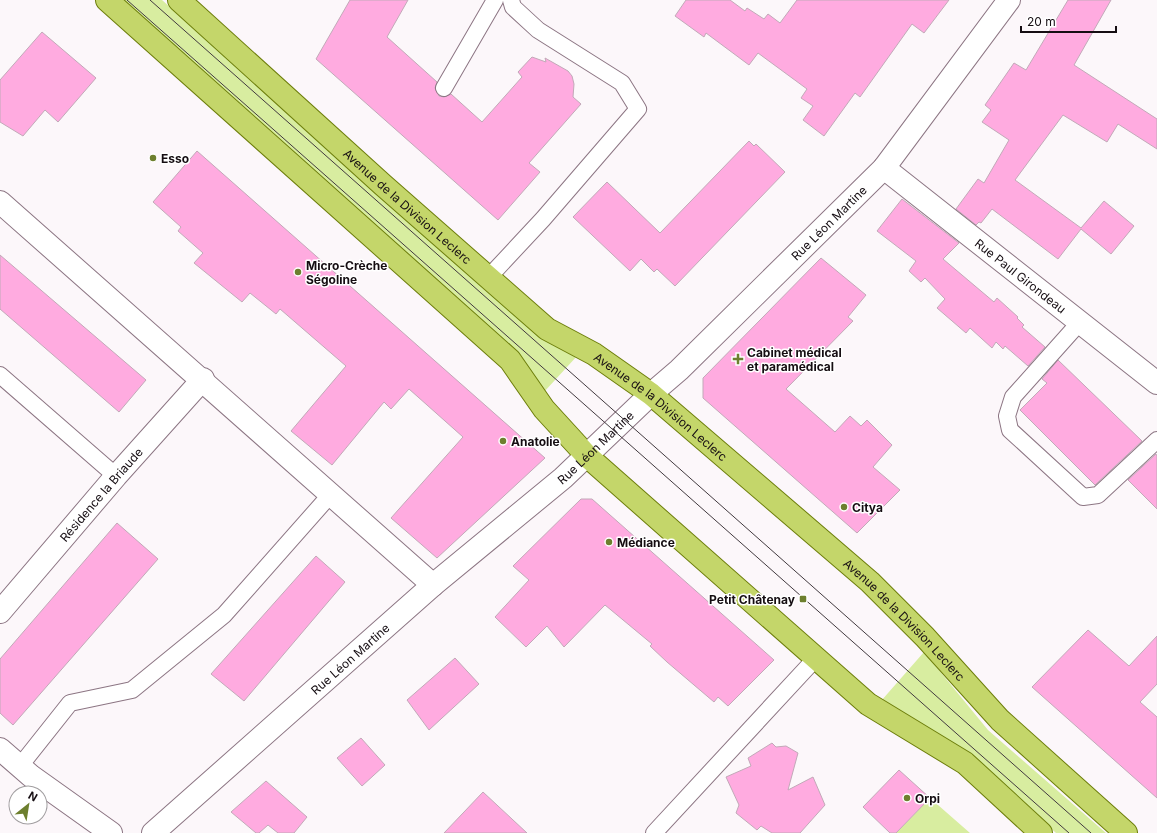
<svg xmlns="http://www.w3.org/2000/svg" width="1157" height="833" viewBox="0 0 1157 833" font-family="Inter,sans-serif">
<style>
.green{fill:#d8eda0}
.building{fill:#ffabe0;stroke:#c2a9b8}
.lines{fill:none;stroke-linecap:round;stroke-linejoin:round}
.service-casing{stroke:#8c7583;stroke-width:18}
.minor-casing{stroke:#8c7583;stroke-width:24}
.primary-casing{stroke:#6d7e0b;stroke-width:24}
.service{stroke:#fff;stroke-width:16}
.minor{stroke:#fff;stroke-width:22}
.primary{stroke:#c4d66a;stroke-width:22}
.tram{stroke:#423a3f;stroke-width:1}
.poi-dot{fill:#6d7f2e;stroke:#fff;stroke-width:1.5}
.labels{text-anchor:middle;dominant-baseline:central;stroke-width:3;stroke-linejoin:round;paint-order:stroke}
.poi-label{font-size:12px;font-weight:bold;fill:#150d12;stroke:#fff;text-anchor:start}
.street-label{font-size:12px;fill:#150d12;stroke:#fff}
</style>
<rect width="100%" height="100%" fill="#fcf7fa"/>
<path class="green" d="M 114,0 L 162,0 L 533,329 L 578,355 L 544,392 Z
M 924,652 L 988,730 L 1106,833 L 1056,833 L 968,754 L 881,701 Z
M 930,798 L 970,833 L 896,833 Z"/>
<path class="building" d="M 350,0 L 408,0 L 387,37 L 437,82 L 435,88 L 439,96 L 444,97 L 451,94 L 482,122 L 522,77 L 518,72 L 532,57 L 546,62 L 545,58 L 568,71 L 572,76 L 574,84 L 573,97 L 581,104 L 529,163 L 540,172 L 498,220 L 316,59 Z
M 686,0 L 730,0 L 745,11 L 747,8 L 764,19 L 768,14 L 780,23 L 797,0 L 949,0 L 924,33 L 912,24 L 860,97 L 855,93 L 824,136 L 803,120 L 813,106 L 801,98 L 807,89 L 758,53 L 749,65 L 706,33 L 704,37 L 675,16 Z
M 1068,0 L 1111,0 L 1074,65 L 1157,119 L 1157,149 L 1118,124 L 1107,142 L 1063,115 L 1015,180 L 1081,228 L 1104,201 L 1134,226 L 1111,254 L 1081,229 L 1058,259 L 992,209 L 981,223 L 979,222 L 976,225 L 956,209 L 978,179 L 984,183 L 1009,140 L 982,122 L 991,110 L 985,105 L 1014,63 L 1026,70 Z
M 42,32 L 96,78 L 58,122 L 45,110 L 23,136 L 0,122 L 0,80 Z
M 749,141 L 754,146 L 756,144 L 785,172 L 675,286 L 657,269 L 654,272 L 641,259 L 630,271 L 573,217 L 607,182 L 660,233 Z
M 197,151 L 545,458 L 437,558 L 391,518 L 463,437 L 409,389 L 391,409 L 384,402 L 332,465 L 291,431 L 346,366 L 280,309 L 276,314 L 250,293 L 242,302 L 194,263 L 203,253 L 178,231 L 181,227 L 153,202 Z
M 902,199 L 959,243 L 943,259 L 994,302 L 997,298 L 1018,317 L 1017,318 L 1024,325 L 1022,327 L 1045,347 L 1028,366 L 1005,346 L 1003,349 L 996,342 L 992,348 L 970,328 L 966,333 L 937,308 L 945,299 L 925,278 L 921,282 L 909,271 L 916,261 L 877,231 Z
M 0,255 L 146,380 L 119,412 L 0,309 Z
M 821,258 L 866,295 L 848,317 L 853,321 L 786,389 L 835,432 L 850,416 L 861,426 L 867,420 L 892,445 L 873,467 L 900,490 L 857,533 L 703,398 L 703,378 Z
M 1058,360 L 1142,441 L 1095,485 L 1020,410 L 1047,383 L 1042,379 Z
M 1156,454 L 1157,456 L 1157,509 L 1128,480 Z
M 581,499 L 592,499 L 774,660 L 728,706 L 718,697 L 714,702 L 667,662 L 650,646 L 652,644 L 605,605 L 564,647 L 547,626 L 526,647 L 495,617 L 529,580 L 513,566 Z
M 117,523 L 158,559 L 13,725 L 0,713 L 0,659 Z
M 316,556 L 345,582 L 244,701 L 211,674 Z
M 1088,630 L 1129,666 L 1157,636 L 1157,684 L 1140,702 L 1157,717 L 1157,798 L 1032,687 Z
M 455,658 L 479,684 L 429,730 L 407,700 Z
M 361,738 L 385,765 L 362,786 L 337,758 Z
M 772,743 L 776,747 L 786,746 L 798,753 L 788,790 L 813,777 L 825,805 L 800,833 L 772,833 L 761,826 L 757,830 L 736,813 L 739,805 L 726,777 L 751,766 L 748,758 Z
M 899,770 L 930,798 L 896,833 L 890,833 L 863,807 Z
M 266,781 L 307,817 L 294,833 L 278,833 L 268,825 L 259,833 L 256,833 L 231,812 Z
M 483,792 L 527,833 L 444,833 Z"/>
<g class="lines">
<g class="service-casing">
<path id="service" d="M 444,88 L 495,0
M 488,278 L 543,219 L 638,109 L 622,83 L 538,30 L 513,7 L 511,0
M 1080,322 L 1013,397 L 1007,416 L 1010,430 L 1083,497 L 1098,495 L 1157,440
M 0,375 L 116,476
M 20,766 L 70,703 L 132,690 L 224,615 L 331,494
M 654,833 L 816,658"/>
</g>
<g class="minor-casing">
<g id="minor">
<path id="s1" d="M 884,168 L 1157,383"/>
<path d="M 0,202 C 145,329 289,457 433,585"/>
<path id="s2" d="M 0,612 L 116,476 L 203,379"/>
<path d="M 0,749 L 31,776 L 111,833"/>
<path id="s3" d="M 153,833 L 433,585 L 563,478 L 651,394 L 679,370 L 884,168 L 1009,0"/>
</g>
</g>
<g class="primary-casing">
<g id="primary">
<path d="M 107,0 L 510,360 L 544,409 L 587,456 L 868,704 L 965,763 L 1041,833"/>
<path id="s4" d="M 179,0 L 383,185 L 547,329 L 594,354 L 651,394 L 870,582 L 925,637 L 1000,720 L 1126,833"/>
</g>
</g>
<use href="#service" class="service"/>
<use href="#minor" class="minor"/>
<use href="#primary" class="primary"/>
<path class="tram" d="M 127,0 L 1069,833
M 150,0 L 1091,833"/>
</g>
<g class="poi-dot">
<circle cx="153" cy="158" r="4"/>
<circle cx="298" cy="272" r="4"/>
<path d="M736 353h4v4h4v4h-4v4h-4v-4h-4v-4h4z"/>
<circle cx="503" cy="441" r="4"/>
<circle cx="844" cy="507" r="4"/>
<circle cx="609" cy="542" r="4"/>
<rect x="799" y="595" width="8" height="8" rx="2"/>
<circle cx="907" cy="798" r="4"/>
</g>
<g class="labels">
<g class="poi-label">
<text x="161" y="158">Esso</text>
<text x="306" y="265">Micro-Crèche<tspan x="306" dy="14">Ségoline</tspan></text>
<text x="747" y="352">Cabinet médical<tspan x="747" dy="14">et paramédical</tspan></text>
<text x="511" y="441">Anatolie</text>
<text x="852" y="507">Citya</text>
<text x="617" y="542">Médiance</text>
<text x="795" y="599" text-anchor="end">Petit Châtenay</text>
<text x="915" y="798">Orpi</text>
</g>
<g class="street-label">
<text stroke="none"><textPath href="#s4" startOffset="308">Avenue de la Division Leclerc</textPath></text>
<text stroke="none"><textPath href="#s3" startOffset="911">Rue Léon Martine</textPath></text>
<text stroke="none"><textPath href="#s1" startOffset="174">Rue Paul Girondeau</textPath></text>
<text stroke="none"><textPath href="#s4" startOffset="632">Avenue de la Division Leclerc</textPath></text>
<text stroke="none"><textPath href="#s3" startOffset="587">Rue Léon Martine</textPath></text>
<text stroke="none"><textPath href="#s2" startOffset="155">Résidence la Briaude</textPath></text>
<text stroke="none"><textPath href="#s4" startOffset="956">Avenue de la Division Leclerc</textPath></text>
<text stroke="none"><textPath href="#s3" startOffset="263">Rue Léon Martine</textPath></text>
</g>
</g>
<g transform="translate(28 805) rotate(30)"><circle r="19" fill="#ffffff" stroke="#a19ea0"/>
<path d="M0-3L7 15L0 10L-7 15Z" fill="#6d7f2e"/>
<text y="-6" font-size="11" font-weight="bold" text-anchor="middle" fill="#150d12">N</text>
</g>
<path d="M1021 26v6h95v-6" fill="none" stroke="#150d12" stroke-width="2"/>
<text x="1027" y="26" font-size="12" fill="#150d12" stroke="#ffffff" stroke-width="3" paint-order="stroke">20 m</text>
</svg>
